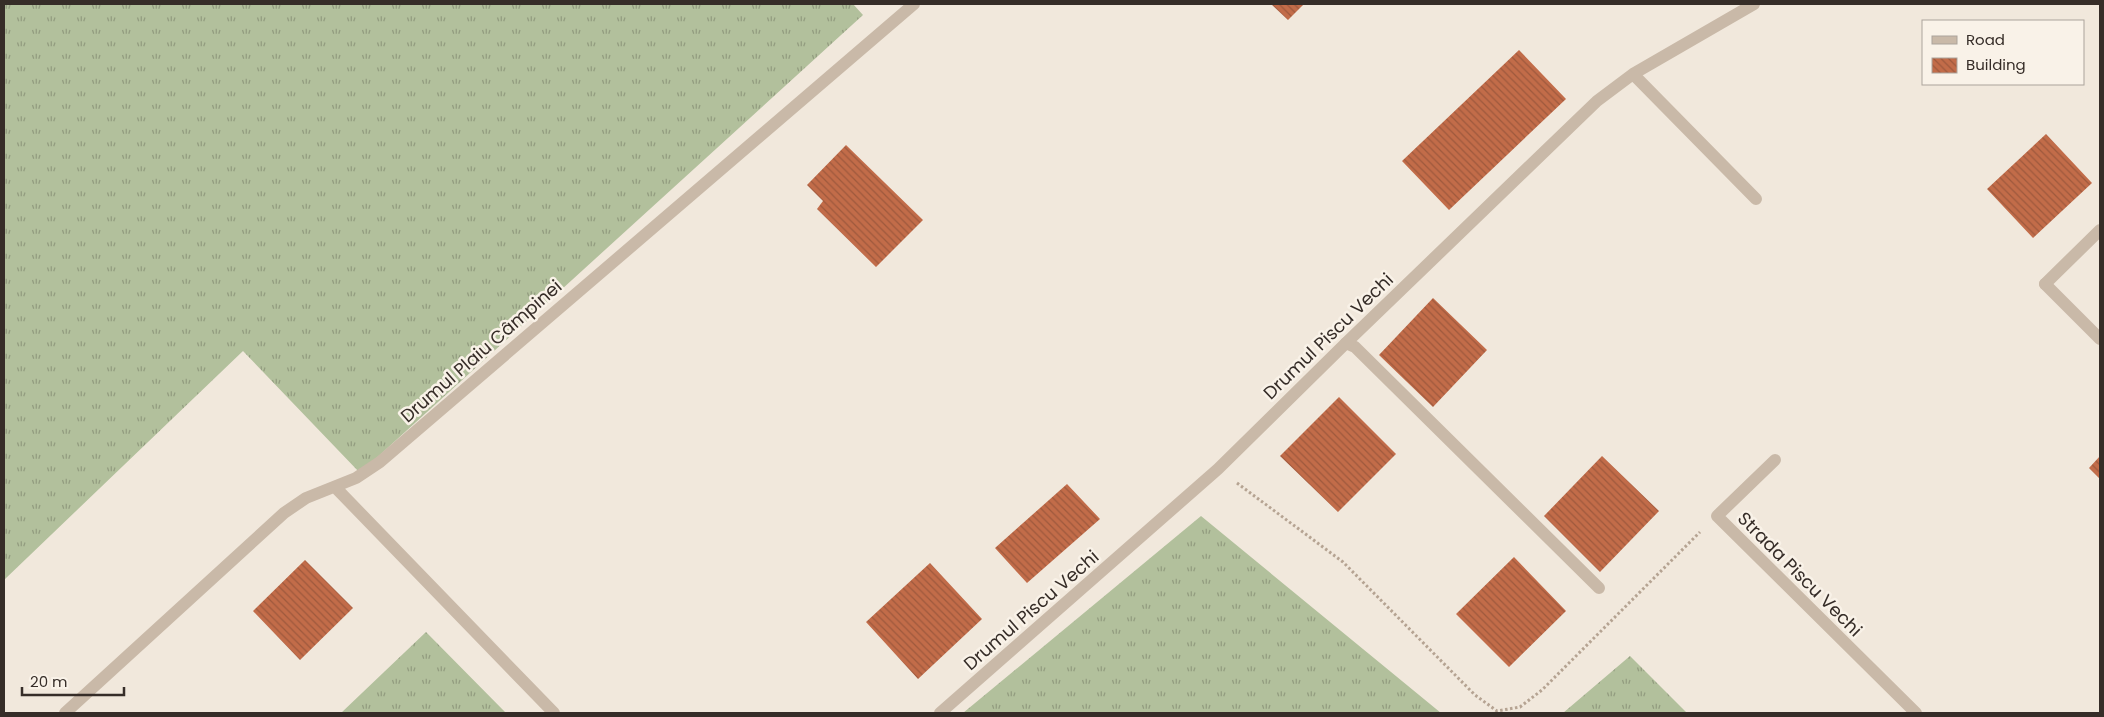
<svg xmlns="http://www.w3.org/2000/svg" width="2104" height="717" viewBox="0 0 2104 717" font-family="Poppins,sans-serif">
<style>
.grass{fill:url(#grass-tufts)}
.building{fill:url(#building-back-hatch)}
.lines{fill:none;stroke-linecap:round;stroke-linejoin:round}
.path{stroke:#b5a392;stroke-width:3;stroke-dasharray:2.5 2.5;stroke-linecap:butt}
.lane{stroke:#c9b9a8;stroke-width:12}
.street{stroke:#c9b9a8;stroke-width:12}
.labels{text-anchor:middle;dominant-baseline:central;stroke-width:5;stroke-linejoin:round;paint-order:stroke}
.street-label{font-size:18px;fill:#362d28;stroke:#f9f2e8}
</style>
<defs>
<pattern id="grass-tufts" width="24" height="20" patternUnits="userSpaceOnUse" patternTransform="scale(1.25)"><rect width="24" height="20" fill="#b2c09c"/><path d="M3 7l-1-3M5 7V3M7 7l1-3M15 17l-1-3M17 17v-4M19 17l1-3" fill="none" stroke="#929c7f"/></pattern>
<pattern id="building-back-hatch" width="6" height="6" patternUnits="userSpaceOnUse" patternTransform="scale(1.25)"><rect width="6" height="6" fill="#c26c49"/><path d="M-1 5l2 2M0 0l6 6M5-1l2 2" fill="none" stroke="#9e593d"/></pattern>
</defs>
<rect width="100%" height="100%" fill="#f1e8dc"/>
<path class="grass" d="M 4,4 L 853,4 L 863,15 L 360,473 L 243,351 L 4,580 Z
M 1201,516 L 1441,713 L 963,713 Z
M 426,632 L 506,713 L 341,713 Z
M 1630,656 L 1687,713 L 1563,713 Z"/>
<path class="building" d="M 1271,4 L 1304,4 L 1288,20 Z
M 1519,50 L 1566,99 L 1449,210 L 1402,161 Z
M 2046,134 L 2092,183 L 2033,238 L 1987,189 Z
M 846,145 L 923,220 L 876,267 L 817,209 L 823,201 L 807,185 Z
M 1433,298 L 1487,350 L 1433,407 L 1379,355 Z
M 1339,397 L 1396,454 L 1338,512 L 1280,456 Z
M 1602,456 L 1659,511 L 1600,572 L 1544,516 Z
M 2100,456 L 2100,479 L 2089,468 Z
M 1067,484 L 1100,519 L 1027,583 L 995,548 Z
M 1514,557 L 1566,611 L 1509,667 L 1456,614 Z
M 305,560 L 353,608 L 300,660 L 253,611 Z
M 930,563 L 982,619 L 918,679 L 866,622 Z"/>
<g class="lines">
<path class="path" d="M 1237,483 L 1343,562 L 1475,695 L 1497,711 L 1520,707 L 1542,690 L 1700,532"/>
<path class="lane" d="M 2045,284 L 2100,339
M 1346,343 L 1355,347 L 1599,588"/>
<path class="street" d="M 1633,74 L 1756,199
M 2045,284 L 2100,230
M 1775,460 L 1717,516 L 1916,713
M 335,487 L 554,713
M 65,713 L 284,513 L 306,498 L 356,478 L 380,462 L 914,4
M 940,713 L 1218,469 L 1346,343 L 1597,101 L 1633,74 L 1754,4"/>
</g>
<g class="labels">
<g class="street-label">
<text transform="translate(1328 336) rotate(-44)">Drumul Piscu Vechi</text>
<text transform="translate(481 351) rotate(-41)">Drumul Plaiu Câmpinei</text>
<text transform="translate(1800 574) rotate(45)">Strada Piscu Vechi</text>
<text transform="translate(1031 610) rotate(-41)">Drumul Piscu Vechi</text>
</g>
</g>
<rect width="2104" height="717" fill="none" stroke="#362d28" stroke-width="10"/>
<rect x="1922" y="20" width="162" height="65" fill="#f9f2e8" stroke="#aba39b"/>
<rect x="1932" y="36" width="25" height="8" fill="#c9b9a8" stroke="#aba39b"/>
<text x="1966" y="45" font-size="15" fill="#362d28">Road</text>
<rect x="1932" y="58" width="25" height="15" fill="url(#building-back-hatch)" stroke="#aba39b"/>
<text x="1966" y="70" font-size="15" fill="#362d28">Building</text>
<path d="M22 687v8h102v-8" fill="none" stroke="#362d28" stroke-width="2.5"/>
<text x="30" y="687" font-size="15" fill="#362d28" stroke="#f9f2e8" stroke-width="4" paint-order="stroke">20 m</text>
</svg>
